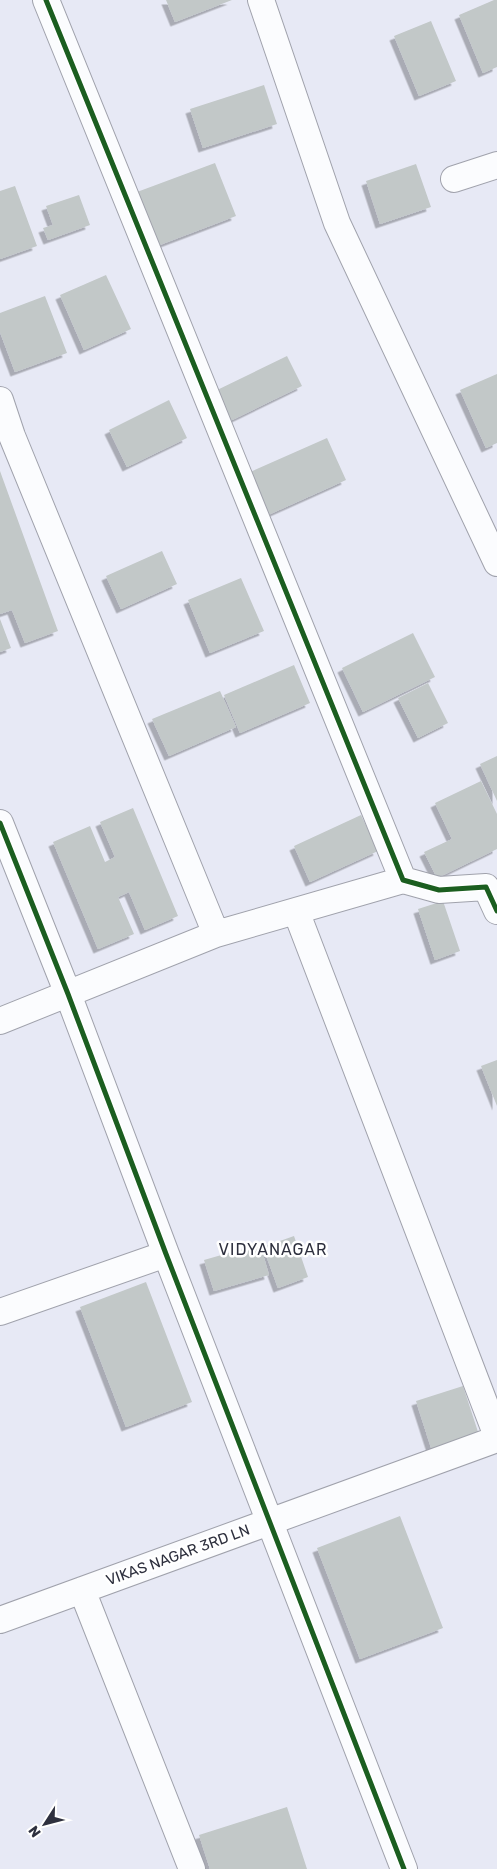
<svg xmlns="http://www.w3.org/2000/svg" width="497" height="1869" viewBox="0 0 497 1869" font-family="Rubik,sans-serif">
<style>
.building{fill:#c2c8c8;filter:url(#shadow)}
.lines{fill:none;stroke-linecap:round;stroke-linejoin:round}
.street-casing{stroke:#a0a2ac;stroke-width:28}
.street{stroke:#fbfcfe;stroke-width:26}
.cycleway-casing{stroke:#fff;stroke-width:8}
.cycleway{stroke:#1b5e20;stroke-width:5}
.labels{text-anchor:middle;dominant-baseline:central;stroke-width:5;stroke-linejoin:round;paint-order:stroke}
.street-label{font-size:15px;fill:#2e303e;stroke:#fff}
.neighbourhood-label{font-size:16px;letter-spacing:1px;fill:#2e303e;stroke:#fff}
</style>
<defs>
<filter id="shadow"><feDropShadow dx="-4.5" dy="4.5" stdDeviation="0" flood-color="#0004"/></filter>
</defs>
<rect width="100%" height="100%" fill="#e7e9f5"/>
<path class="building" d="M 166,0 L 232,0 L 175,22 Z
M 494,0 L 497,0 L 497,67 L 483,73 L 459,15 Z
M 431,21 L 456,81 L 419,96 L 394,36 Z
M 264,85 L 277,124 L 203,148 L 190,109 Z
M 215,163 L 236,216 L 157,246 L 137,192 Z
M 416,164 L 431,207 L 380,224 L 366,181 Z
M 15,186 L 37,246 L 0,259 L 0,191 Z
M 79,195 L 90,225 L 48,240 L 43,228 L 53,225 L 46,206 Z
M 106,275 L 131,329 L 84,350 L 60,295 Z
M 45,296 L 67,353 L 15,372 L 0,332 L 0,313 Z
M 287,356 L 302,386 L 228,422 L 213,392 Z
M 497,374 L 497,443 L 486,448 L 460,390 Z
M 169,400 L 187,438 L 127,467 L 109,430 Z
M 327,438 L 346,480 L 268,515 L 248,473 Z
M 0,471 L 58,631 L 25,643 L 12,610 L 0,614 Z
M 162,551 L 177,584 L 121,609 L 106,576 Z
M 241,578 L 264,631 L 210,653 L 188,600 Z
M 0,619 L 11,648 L 0,652 Z
M 413,633 L 435,677 L 363,712 L 342,668 Z
M 294,665 L 310,703 L 240,733 L 224,695 Z
M 428,683 L 448,723 L 418,738 L 398,698 Z
M 220,691 L 236,727 L 169,756 L 152,719 Z
M 497,756 L 497,801 L 480,764 Z
M 481,781 L 497,814 L 497,849 L 437,878 L 424,852 L 452,839 L 435,803 Z
M 133,808 L 178,916 L 145,930 L 129,892 L 118,897 L 134,934 L 98,949 L 53,842 L 90,826 L 105,862 L 115,857 L 100,822 Z
M 361,815 L 378,851 L 310,882 L 294,846 Z
M 443,901 L 460,951 L 435,960 L 418,909 Z
M 497,1060 L 497,1106 L 481,1066 Z
M 294,1236 L 308,1277 L 278,1288 L 263,1247 Z
M 260,1244 L 269,1275 L 214,1291 L 204,1260 Z
M 146,1282 L 192,1402 L 126,1427 L 80,1307 Z
M 463,1386 L 480,1438 L 433,1454 L 416,1401 Z
M 400,1516 L 443,1628 L 360,1659 L 317,1548 Z
M 287,1807 L 307,1869 L 210,1869 L 199,1835 Z"/>
<g class="lines">
<g class="street-casing">
<path id="street" d="M 46,0 L 403,880 L 439,890 L 486,887 L 497,911
M 261,0 L 337,223 L 497,563
M 454,179 L 497,165
M 0,400 L 12,436 L 216,934
M 0,823 L 68,994 L 166,1254 L 404,1869
M 296,911 L 497,1436
M 0,1021 L 216,934 L 403,880
M 0,1312 L 166,1254
M 82,1590 L 192,1869
M 0,1620 L 497,1439"/>
</g>
<use href="#street" class="street"/>
<g class="cycleway-casing">
<path id="cycleway" d="M 46,0 L 403,880 L 439,890 L 486,887 L 497,911
M 0,823 L 68,994 L 166,1254 L 404,1869"/>
</g>
<use href="#cycleway" class="cycleway"/>
</g>
<g class="labels">
<g class="street-label">
<text transform="translate(178 1555) rotate(-20)">VIKAS NAGAR 3RD LN</text>
</g>
<g class="neighbourhood-label">
<text x="273" y="1249">VIDYANAGAR</text>
</g>
</g>
<g transform="translate(45 1824) rotate(234)" stroke="#ffffff" stroke-width="4" paint-order="stroke">
<path d="M0-4L9 19L0 12L-9 19Z" fill="#2e303e"/>
<text y="-8" font-size="14" font-weight="bold" text-anchor="middle" fill="#2e303e">N</text>
</g>
</svg>
